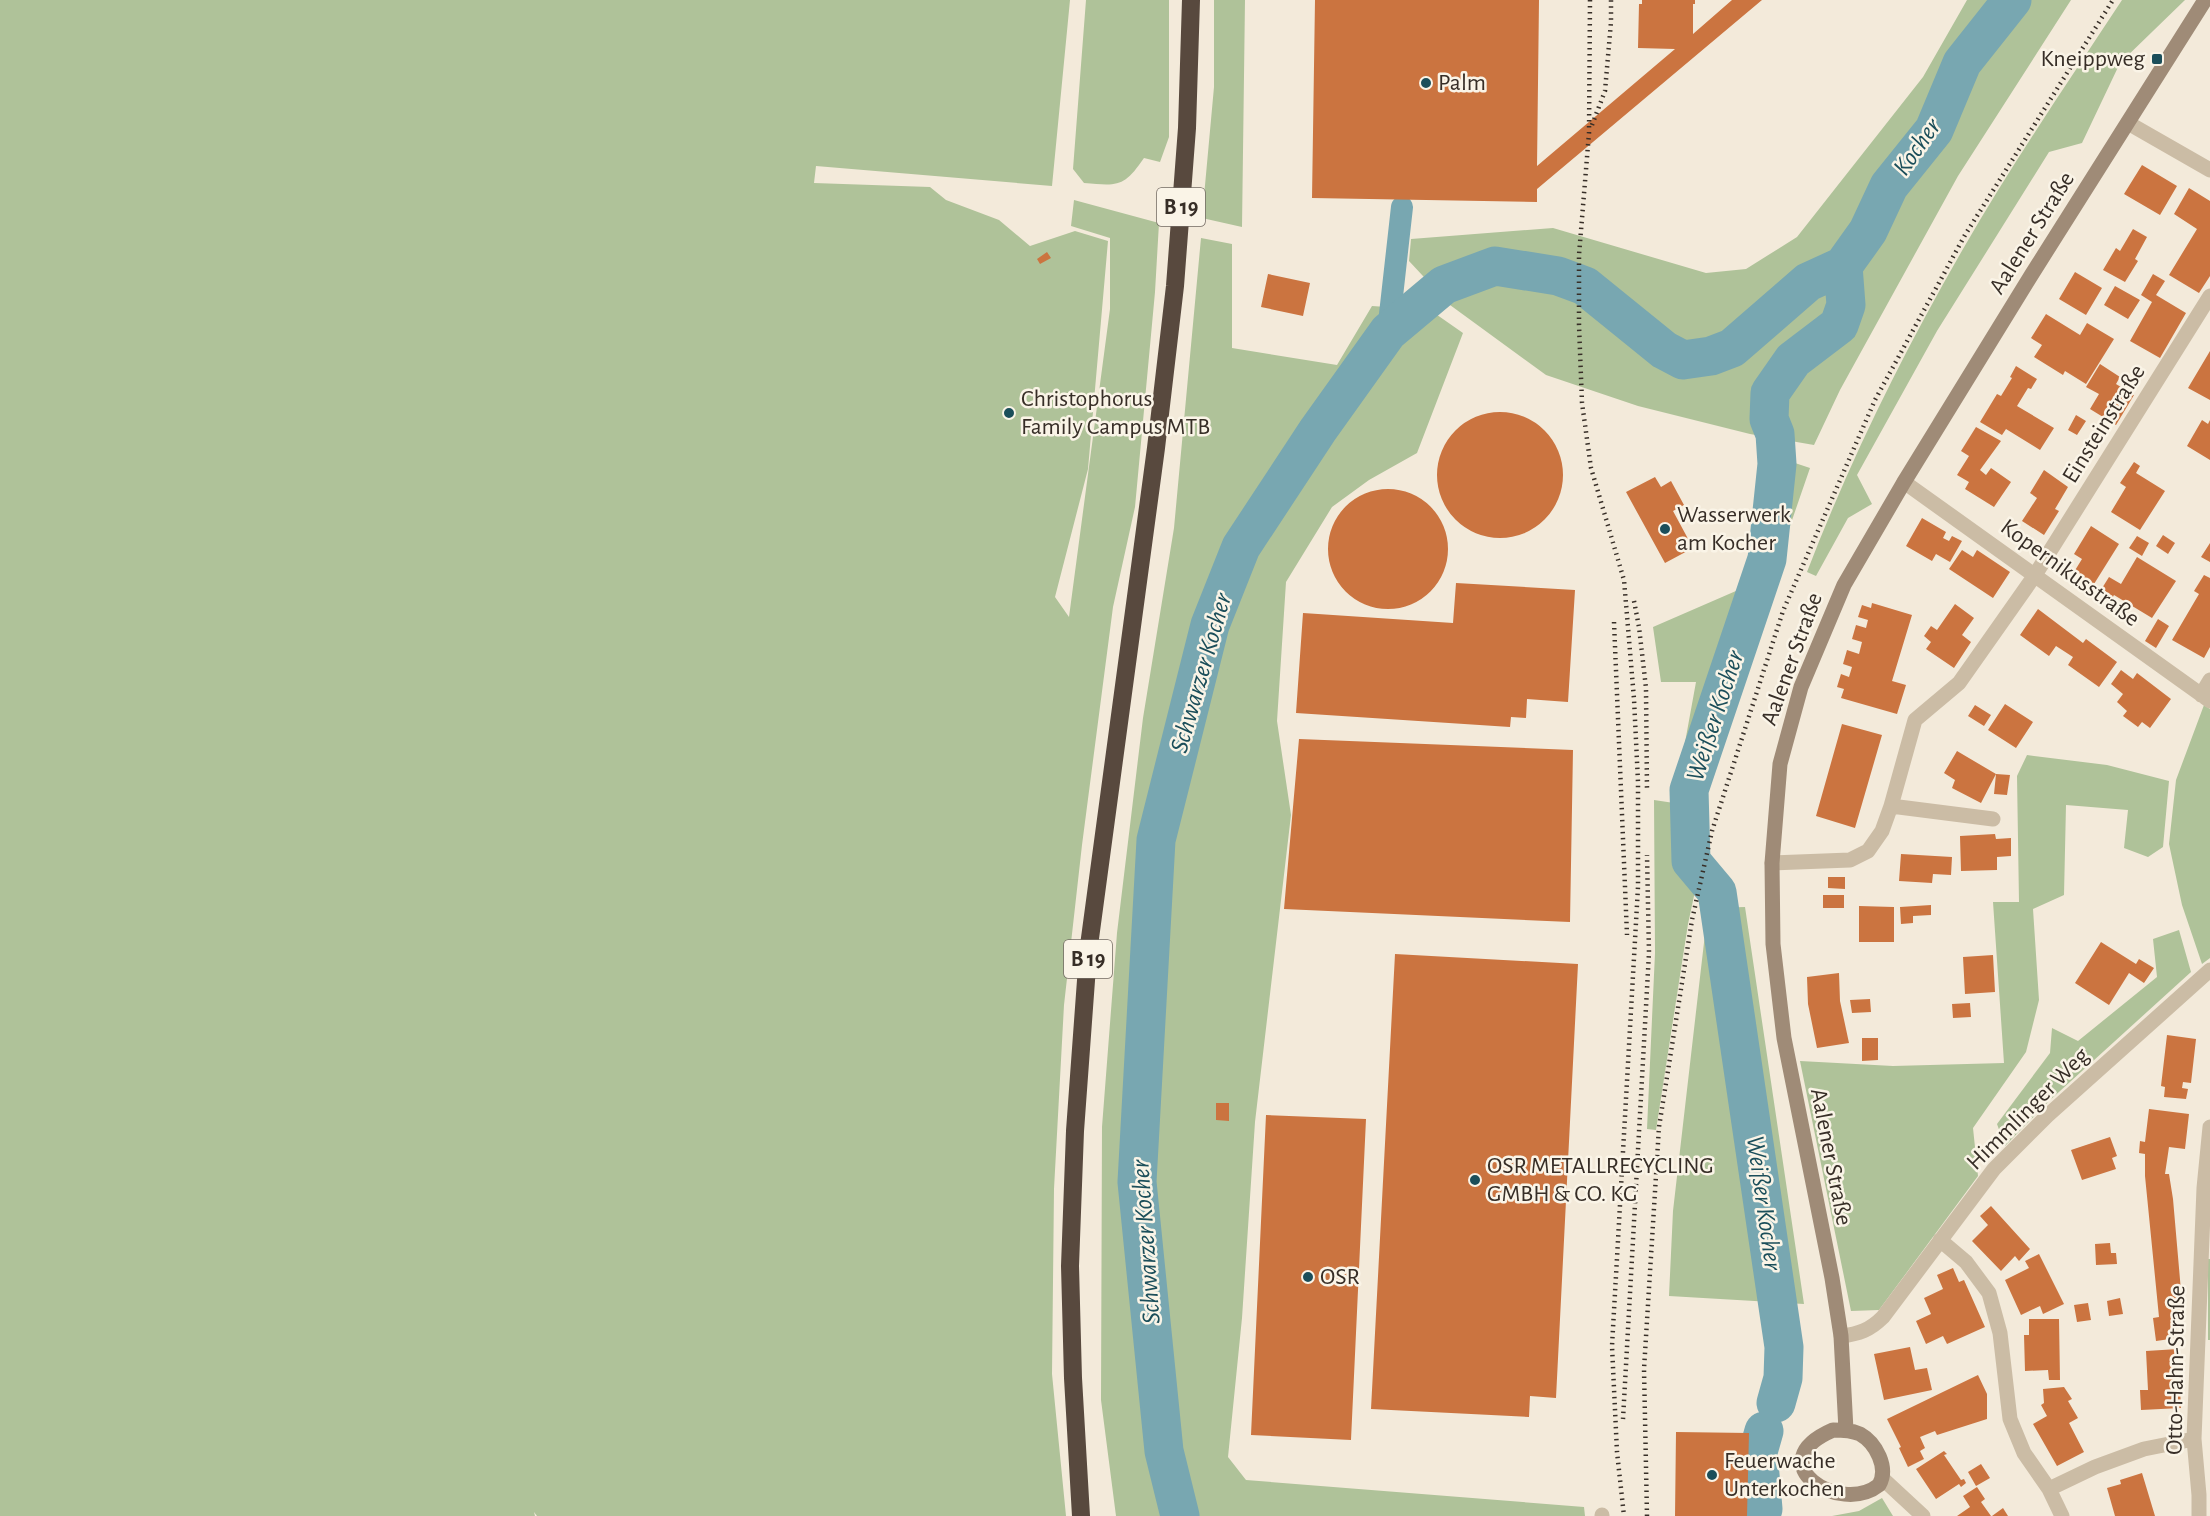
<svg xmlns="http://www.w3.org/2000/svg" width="2210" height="1516" viewBox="0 0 2210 1516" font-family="'Alegreya Sans',sans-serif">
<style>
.green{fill:#afc299}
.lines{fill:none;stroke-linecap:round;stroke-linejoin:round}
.canal{stroke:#78a7b1;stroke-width:22}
.river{stroke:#78a7b1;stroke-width:39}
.building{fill:#cb7440}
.street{stroke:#cbbca5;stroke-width:15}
.secondary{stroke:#9f8b77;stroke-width:15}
.highway{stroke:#58493e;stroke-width:18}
.rail{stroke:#372e27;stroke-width:4.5;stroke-dasharray:1.5 4.5;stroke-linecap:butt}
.poi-dot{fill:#1b4e5a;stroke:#faf4e7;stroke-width:2}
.labels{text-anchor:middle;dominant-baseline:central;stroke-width:5;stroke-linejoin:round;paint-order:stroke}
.shield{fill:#faf4e7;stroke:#726961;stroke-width:1.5}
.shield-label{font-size:22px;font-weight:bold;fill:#372e27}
.poi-label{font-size:24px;fill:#372e27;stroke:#faf4e7;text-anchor:start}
.street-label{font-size:24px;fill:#372e27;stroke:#faf4e7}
.water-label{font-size:26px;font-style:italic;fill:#1b4e5a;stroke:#faf4e7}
</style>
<rect width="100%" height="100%" fill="#f3eada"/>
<path class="green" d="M 0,0 L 1070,0 L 1052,186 L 816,166 L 814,183 L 930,187 L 946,200 L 999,220 L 1030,246 L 1075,231 L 1108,241 L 1088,469 L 1055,597 L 1069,617 L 1110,309 L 1110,238 L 1071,226 L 1074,200 L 1159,223 L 1155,292 L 1135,507 L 1113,607 L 1082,845 L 1064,1005 L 1054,1189 L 1052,1374 L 1066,1516 L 537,1516 L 534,1512 L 535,1516 L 0,1516 Z
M 1086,0 L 1169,0 L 1169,137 L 1160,162 L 1144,158 C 1124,187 1119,186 1084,183 L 1073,169 Z
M 1214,0 L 1245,0 L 1242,227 L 1202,218 L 1214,87 Z
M 1967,0 L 2071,0 L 1958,176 L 1840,390 L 1814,445 L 1750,434 L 1638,406 L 1546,375 L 1450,305 L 1409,261 L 1411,239 L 1553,228 L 1706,273 L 1746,269 L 1797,237 L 1923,77 Z
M 2122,0 L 2185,0 L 2120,63 L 2082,143 L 2049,152 L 1937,331 L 1857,475 L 1872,504 L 1848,518 L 1816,576 L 1807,572 C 1850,460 1903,353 1963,249 C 2012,164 2068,82 2122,0 Z
M 1201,238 L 1232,244 L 1232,348 L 1337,365 L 1372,306 L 1430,310 L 1463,333 L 1417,453 L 1369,480 L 1332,507 L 1286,582 L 1277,721 L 1291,815 L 1255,1122 L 1242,1318 L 1228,1457 L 1246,1480 L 1584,1507 L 1585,1516 L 1116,1516 L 1101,1400 L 1102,1127 L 1117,933 L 1143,718 L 1174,528 Z
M 1786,460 L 1810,468 L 1751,639 L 1745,642 L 1717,719 L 1711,757 L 1701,796 L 1707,835 L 1688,924 L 1656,1130 L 1647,1129 L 1655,953 L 1654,800 L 1674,803 L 1696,682 L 1661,682 L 1653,627 L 1752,584 Z
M 2204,705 L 2210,709 L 2210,958 L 2202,964 L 2182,905 L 2169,844 L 2176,780 Z
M 2027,755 L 2107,765 L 2169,781 L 2163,847 L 2148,857 L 2124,848 L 2128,810 L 2066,805 L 2064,895 L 2033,909 L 2039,1000 L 2026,1052 L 1973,1128 L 1978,1176 L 1879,1310 L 1851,1311 L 1800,1061 L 1893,1066 L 2004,1063 L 1993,902 L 2019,902 L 2017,776 Z
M 1745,907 L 1804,1304 L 1669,1296 L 1673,1211 L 1708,908 Z
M 2179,930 L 2191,972 L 2049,1101 L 2005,1146 L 1997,1124 L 2050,1053 L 2052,1028 L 2078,1041 L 2157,977 L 2153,939 Z
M 2208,1259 L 2210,1259 L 2210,1340 L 2208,1340 Z
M 1882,1498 L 1893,1516 L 1832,1516 L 1859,1511 Z"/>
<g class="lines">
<path class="canal" d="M 1388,332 L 1402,207"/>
<path class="river" d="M 1776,1403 L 1783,1378 L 1784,1347 L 1717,892 L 1691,861 L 1689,790 L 1767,559 L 1777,464 L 1775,434 L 1769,419 L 1770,393 L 1793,360 L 1839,325 L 1846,305 L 1843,266
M 1763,1509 L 1758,1452 L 1764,1431
M 1180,1516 L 1164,1451 L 1137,1182 L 1156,840 L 1210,625 L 1241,547 L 1318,430 L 1388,332 L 1444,285 L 1495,266 L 1558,276 L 1585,286 L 1664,350 L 1683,360 L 1711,356 L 1732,348 L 1808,282 L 1843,266 L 1868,231 L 1889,186 L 1934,130 L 1962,63 L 2012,0"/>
</g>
<path class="building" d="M 1315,0 L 1539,0 L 1537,166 L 1675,49 L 1638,48 L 1639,4 L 1642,4 L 1642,0 L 1695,0 L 1695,4 L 1693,4 L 1693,34 L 1732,0 L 1762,0 L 1537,189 L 1537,202 L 1312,198 Z
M 2142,165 L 2177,186 L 2160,215 L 2124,194 Z
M 2189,188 L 2210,201 L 2210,276 L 2199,293 L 2169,275 L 2197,229 L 2174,214 Z
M 2133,229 L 2147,237 L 2135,259 L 2138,261 L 2125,282 L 2103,270 L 2116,248 L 2120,251 Z
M 1047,252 L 1051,258 L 1040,264 L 1037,259 Z
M 2075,272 L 2102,288 L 2086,315 L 2059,299 Z
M 1268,274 L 1310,283 L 1303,316 L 1261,307 Z
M 2153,274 L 2165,281 L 2156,295 L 2186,313 L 2160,358 L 2130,341 L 2152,302 L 2141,295 Z
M 2115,286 L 2140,300 L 2128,319 L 2104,305 Z
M 2046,314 L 2080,335 L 2087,323 L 2114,339 L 2086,384 L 2065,371 L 2063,375 L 2034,357 L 2042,345 L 2031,338 Z
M 2210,351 L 2210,400 L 2188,388 Z
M 2100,364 L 2120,377 L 2116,384 L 2134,395 L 2116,425 L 2090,409 L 2099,394 L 2086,387 Z
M 2016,366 L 2037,379 L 2031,389 L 2028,388 L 2017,406 L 2054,428 L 2040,450 L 2006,429 L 2002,435 L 1980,422 L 1997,394 L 2001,396 L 2012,378 L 2010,377 Z
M1437 475a63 63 0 1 1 126 0a63 63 0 1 1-126 0Z
M 2076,415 L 2086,421 L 2077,435 L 2068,430 Z
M 2202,420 L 2208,424 L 2210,420 L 2210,460 L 2187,446 Z
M 1976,427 L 2001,441 L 1980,470 L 1986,475 L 1991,468 L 2011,482 L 1994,507 L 1965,489 L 1969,482 L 1957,475 L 1969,456 L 1961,451 Z
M 2134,462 L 2140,466 L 2136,473 L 2165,491 L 2140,530 L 2111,512 L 2126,487 L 2120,483 Z
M 2044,470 L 2068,487 L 2055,509 L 2059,511 L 2044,535 L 2022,521 L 2037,498 L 2030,493 Z
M 1655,477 L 1661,487 L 1671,481 L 1684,505 L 1673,511 L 1693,548 L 1665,563 L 1626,492 Z
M1328 549a60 60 0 1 1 120 0a60 60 0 1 1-120 0Z
M 1922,518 L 1946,532 L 1943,538 L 1949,541 L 1952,536 L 1962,541 L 1950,562 L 1936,554 L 1932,561 L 1906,546 Z
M 2091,526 L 2119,544 L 2094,584 L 2074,572 L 2082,559 L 2074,554 Z
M 2163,535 L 2175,543 L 2168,554 L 2156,546 Z
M 2137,536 L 2149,543 L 2142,556 L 2129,548 Z
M 2210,543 L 2210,562 L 2201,557 Z
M 1962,550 L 1973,557 L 1977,550 L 2010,572 L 1993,598 L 1949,569 Z
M 2137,557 L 2176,581 L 2152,618 L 2114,595 L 2111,600 L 2099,593 L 2109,577 L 2121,584 Z
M 2204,575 L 2210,578 L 2210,647 L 2204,658 L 2172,640 L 2199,594 L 2194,591 Z
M 1456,583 L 1575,590 L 1568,702 L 1527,699 L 1526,718 L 1511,717 L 1510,727 L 1296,713 L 1303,613 L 1453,623 Z
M 1872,603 L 1912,615 L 1892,681 L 1906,685 L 1897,714 L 1841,698 L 1844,689 L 1837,687 L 1841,674 L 1849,677 L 1852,667 L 1843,664 L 1847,650 L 1859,654 L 1862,642 L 1852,639 L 1856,625 L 1866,628 L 1868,620 L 1858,617 L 1862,605 L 1871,608 Z
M 1955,604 L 1974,618 L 1962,635 L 1971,642 L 1954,668 L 1926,649 L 1931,642 L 1924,636 L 1931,626 L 1937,630 Z
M 2038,609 L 2083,643 L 2086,639 L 2117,662 L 2099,687 L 2068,665 L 2073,657 L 2056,646 L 2049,656 L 2020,635 Z
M 2158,619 L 2169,626 L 2156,648 L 2145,641 Z
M 2121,670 L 2133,679 L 2137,673 L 2171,699 L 2150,728 L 2142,722 L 2138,727 L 2123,716 L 2127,711 L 2117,702 L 2123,694 L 2111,684 Z
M 2005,704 L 2033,722 L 2016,748 L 1988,730 Z
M 1975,705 L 1991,715 L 1984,726 L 1968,716 Z
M 1842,724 L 1882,735 L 1855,828 L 1816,816 Z
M 1299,739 L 1573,750 L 1570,922 L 1284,909 Z
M 1957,751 L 1996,774 L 2010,775 L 2007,795 L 1994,794 L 1996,774 L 1981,803 L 1952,788 L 1955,780 L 1944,773 Z
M 1995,834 L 1996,839 L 2011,838 L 2011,856 L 1997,857 L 1997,870 L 1961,871 L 1960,836 Z
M 1901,854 L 1952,857 L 1951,875 L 1933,874 L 1932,883 L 1899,881 Z
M 1828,877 L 1845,877 L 1845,889 L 1828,888 Z
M 1823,895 L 1844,895 L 1844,908 L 1823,908 Z
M 1931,905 L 1931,915 L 1913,916 L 1913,923 L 1901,924 L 1900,907 Z
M 1859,906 L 1894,907 L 1894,942 L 1859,942 Z
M 2101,942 L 2136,964 L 2139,959 L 2154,968 L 2144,983 L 2129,973 L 2109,1005 L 2075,983 Z
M 1395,954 L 1578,964 L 1556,1398 L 1530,1396 L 1529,1417 L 1371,1409 Z
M 1993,955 L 1995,992 L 1965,994 L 1963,957 Z
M 1839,973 L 1840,1001 L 1849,1043 L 1817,1048 L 1808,1004 L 1807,977 Z
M 1870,999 L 1871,1012 L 1852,1013 L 1850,1000 Z
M 1970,1003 L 1971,1017 L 1953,1018 L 1952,1004 Z
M 2167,1035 L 2196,1039 L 2191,1083 L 2183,1082 L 2182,1088 L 2188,1089 L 2186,1099 L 2164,1097 L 2165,1087 L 2161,1086 Z
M 1862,1038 L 1878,1038 L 1878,1060 L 1862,1061 Z
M 1216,1103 L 1229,1103 L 1229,1121 L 1216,1120 Z
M 2149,1109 L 2189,1114 L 2185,1149 L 2169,1147 L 2165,1174 L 2169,1174 L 2173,1199 L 2183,1314 L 2175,1315 L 2177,1338 L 2156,1341 L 2153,1318 L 2159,1317 L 2145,1176 L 2145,1154 L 2139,1153 L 2140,1141 L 2145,1142 Z
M 1266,1115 L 1366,1119 L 1351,1440 L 1251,1435 Z
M 2110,1137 L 2117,1156 L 2112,1158 L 2116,1169 L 2082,1180 L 2071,1150 Z
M 1991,1206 L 2030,1249 L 2019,1261 L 2015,1256 L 2001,1271 L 1972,1241 L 1988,1225 L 1980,1216 Z
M 2110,1243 L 2111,1253 L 2116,1253 L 2117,1264 L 2096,1265 L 2095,1244 Z
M 2039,1254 L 2064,1304 L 2043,1314 L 2040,1306 L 2021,1315 L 2005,1280 L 2029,1268 L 2025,1261 Z
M 1953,1268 L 1959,1282 L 1964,1280 L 1985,1327 L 1947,1344 L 1943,1336 L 1926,1344 L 1916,1321 L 1931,1314 L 1924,1298 L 1943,1289 L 1937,1275 Z
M 2120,1298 L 2123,1314 L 2109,1316 L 2107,1301 Z
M 2088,1303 L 2091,1320 L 2077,1322 L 2074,1305 Z
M 2029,1319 L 2059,1319 L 2060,1380 L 2049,1380 L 2048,1370 L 2025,1371 L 2024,1335 L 2029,1335 Z
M 1910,1347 L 1915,1370 L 1927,1368 L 1932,1390 L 1884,1400 L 1874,1354 Z
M 2178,1349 L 2181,1408 L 2141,1410 L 2140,1390 L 2148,1390 L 2146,1351 Z
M 1978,1375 L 1987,1394 L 1987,1419 L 1937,1435 L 1935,1431 L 1920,1437 L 1925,1448 L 1920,1451 L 1924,1459 L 1908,1467 L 1899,1448 L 1901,1447 L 1887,1419 Z
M 2064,1387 L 2072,1399 L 2068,1401 L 2078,1418 L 2069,1423 L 2084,1452 L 2057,1466 L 2033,1424 L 2047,1416 L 2041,1405 L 2044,1403 L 2043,1389 Z
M 1676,1432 L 1749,1433 L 1747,1516 L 1675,1516 Z
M 1944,1451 L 1947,1454 L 1944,1455 L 1961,1480 L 1964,1479 L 1966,1483 L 1961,1487 L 1959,1484 L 1936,1499 L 1916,1469 Z
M 1981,1464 L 1990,1478 L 1976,1486 L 1968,1472 Z
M 2142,1473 L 2155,1516 L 2115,1516 L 2107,1488 L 2121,1484 L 2120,1480 Z
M 1977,1487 L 1985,1499 L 1981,1502 L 1991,1516 L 1957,1516 L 1970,1507 L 1963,1496 Z
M 2003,1508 L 2008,1516 L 1992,1516 Z"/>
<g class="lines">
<path class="street" d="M 2128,123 L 2210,170
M 1904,482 L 2210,701
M 2201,695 L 2210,680
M 1891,806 L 1993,819
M 1772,863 L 1850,860 L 1868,851 L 1882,831 L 1891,806 L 1915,720 L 1959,683 L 2035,575 L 2210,296
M 1940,1240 L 1966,1262 L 1989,1293 L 2000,1333 L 2010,1419 L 2024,1453 L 2049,1489 L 2062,1516
M 1841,1336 C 1859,1334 1870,1330 1883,1317 L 1994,1169 L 2047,1116 L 2210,970
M 1883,1479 L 1923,1516
M 2049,1489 L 2095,1467 L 2144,1449 L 2194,1439
M 1602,1515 L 1602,1516
M 2199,1516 L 2199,1495 L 2194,1439 L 2204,1188 L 2210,1127"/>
<path class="secondary" d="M 1833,1430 C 1842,1430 1851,1430 1860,1434 C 1876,1443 1889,1468 1879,1485 C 1840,1516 1757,1463 1833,1430 Z
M 1846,1430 L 1841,1336 L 1832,1278 L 1784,1038 L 1773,944 L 1772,863 L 1780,764 L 1801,687 L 1844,585 L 1904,482 L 2032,274 L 2205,0"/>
<path class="highway" d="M 1081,1516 L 1073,1378 L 1070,1266 L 1075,1131 L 1088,953 L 1156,448 L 1175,286 L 1187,128 L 1191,0"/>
<path class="rail" d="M 1590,0 L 1589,133 L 1579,255 L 1579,325 L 1582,403 L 1591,468 L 1624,580 L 1634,699 L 1638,782 L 1638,887 L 1612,1346 L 1617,1452 L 1624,1516
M 1592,125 L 1605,91 L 1611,22 L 1611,0
M 1634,601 L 1639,627 L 1646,688 L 1647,792
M 1614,622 L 1627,935
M 1623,1419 L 1649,953 L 1647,855
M 1647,1516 L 1644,1369 L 1659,1127 L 1692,920 L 1712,831 L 1783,611 L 1875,400 L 1965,235 L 2113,0"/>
</g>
<g class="poi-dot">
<rect x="2151" y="53" width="12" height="12" rx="3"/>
<circle cx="1426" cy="83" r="6"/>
<circle cx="1009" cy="413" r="6"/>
<circle cx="1665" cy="529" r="6"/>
<circle cx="1475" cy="1180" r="6"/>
<circle cx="1308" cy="1277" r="6"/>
<circle cx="1712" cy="1475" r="6"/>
</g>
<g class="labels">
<g class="shield">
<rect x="1157" y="188" width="48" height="38" rx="4.5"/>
<rect x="1064" y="940" width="48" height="38" rx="4.5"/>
</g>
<g class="shield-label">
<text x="1181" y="207">B 19</text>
<text x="1088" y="959">B 19</text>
</g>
<g class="poi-label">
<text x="2145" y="59" text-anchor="end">Kneippweg</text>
<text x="1438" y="83">Palm</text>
<text x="1021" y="399">Christophorus<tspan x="1021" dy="28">Family Campus MTB</tspan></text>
<text x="1677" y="515">Wasserwerk<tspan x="1677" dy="28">am Kocher</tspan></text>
<text x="1487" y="1166">OSR METALLRECYCLING<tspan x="1487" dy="28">GMBH &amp; CO. KG</tspan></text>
<text x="1320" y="1277">OSR</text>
<text x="1724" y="1461">Feuerwache<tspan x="1724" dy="28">Unterkochen</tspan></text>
</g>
<g class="street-label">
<text transform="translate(2032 233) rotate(-58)">Aalener Straße</text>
<text transform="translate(2104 424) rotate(-58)">Einsteinstraße</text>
<text transform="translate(2070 573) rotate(36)">Kopernikusstraße</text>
<text transform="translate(1792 659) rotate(-70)">Aalener Straße</text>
<text transform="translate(2028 1109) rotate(-45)">Himmlinger Weg</text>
<text transform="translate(1831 1157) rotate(79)">Aalener Straße</text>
<text transform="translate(2176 1370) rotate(-89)">Otto-Hahn-Straße</text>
</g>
<g class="water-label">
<text transform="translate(1917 147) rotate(-55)">Kocher</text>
<text transform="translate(1201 673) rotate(-74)">Schwarzer Kocher</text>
<text transform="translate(1715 716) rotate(-72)">Weißer Kocher</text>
<text transform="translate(1764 1203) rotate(82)">Weißer Kocher</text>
<text transform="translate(1146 1242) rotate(-94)">Schwarzer Kocher</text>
</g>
</g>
</svg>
